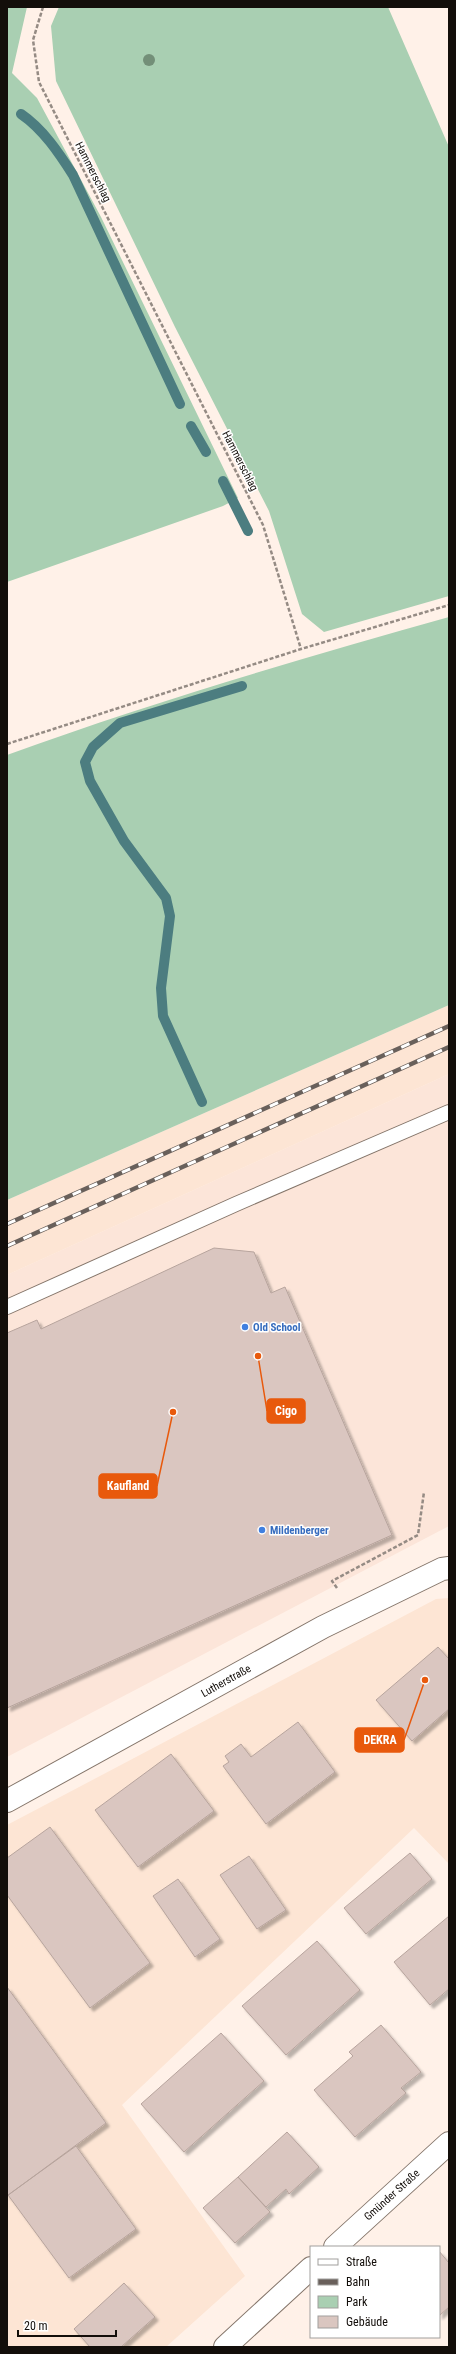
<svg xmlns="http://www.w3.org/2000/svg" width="456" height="2354" viewBox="0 0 456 2354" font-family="'Roboto Condensed',sans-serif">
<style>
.commercial{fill:#fce5d9}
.built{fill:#fde5d4}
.green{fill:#a9cfb2}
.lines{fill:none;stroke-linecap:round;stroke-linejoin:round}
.stream{stroke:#4c7d80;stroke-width:10}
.building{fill:#dac6c0;stroke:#b7a49d;filter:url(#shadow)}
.lane-casing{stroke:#84756a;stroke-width:16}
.street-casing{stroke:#84756a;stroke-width:24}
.secondary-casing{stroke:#84756a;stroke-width:24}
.path{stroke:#958b84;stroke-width:2.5;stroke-dasharray:4 2;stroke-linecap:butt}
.lane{stroke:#fff;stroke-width:14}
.street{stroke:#fff;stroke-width:22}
.secondary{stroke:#fff;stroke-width:22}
.rail-casing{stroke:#69605b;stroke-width:4.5}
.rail{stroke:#fff;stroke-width:3;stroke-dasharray:9;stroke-linecap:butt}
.tree{fill:#738f78}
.shop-dot{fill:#3f7fe0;stroke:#fff;stroke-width:1.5}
.labels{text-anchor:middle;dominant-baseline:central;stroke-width:3;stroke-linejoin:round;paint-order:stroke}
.street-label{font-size:11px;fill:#130e0a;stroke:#fff}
.shop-label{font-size:11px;font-weight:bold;fill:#366cbe;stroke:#fff;text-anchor:start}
.leader{fill:none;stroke:#e8590c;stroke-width:1.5}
.callout-dot{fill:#e8590c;stroke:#fff;stroke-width:1.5}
.callout{fill:#e8590c;stroke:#e8590c;stroke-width:1.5}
.callout-label{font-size:12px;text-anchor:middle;font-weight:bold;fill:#fff}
</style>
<defs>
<filter id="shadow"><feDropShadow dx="3.5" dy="3.5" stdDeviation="1" flood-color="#0004"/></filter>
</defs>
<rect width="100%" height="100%" fill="#fff1e8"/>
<path class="commercial" d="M 449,1074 L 449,1526 L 7,1757 L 7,1275 Z"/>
<path class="built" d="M 449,1005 L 449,1074 L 7,1275 L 7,1200 Z
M 449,1598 L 449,1864 L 414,1828 L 122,2105 L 245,2276 L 166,2347 L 7,2347 L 7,1825 L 436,1599 Z"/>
<path class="green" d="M 7,7 L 27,7 L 12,73 L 37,98 L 101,217 L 238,498 L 223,506 L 7,582 Z
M 59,7 L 388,7 L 449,147 L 449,596 L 324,632 L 302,614 L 269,511 L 175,327 L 56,81 L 51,26 Z
M 449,617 L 449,1005 L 7,1200 L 7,755 C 152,702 300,659 449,617 Z"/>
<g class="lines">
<path class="stream" d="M 21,114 C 43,129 59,153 73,175 L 180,404
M 191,426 L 206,452
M 223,481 L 248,531
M 202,1102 L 163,1016 L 161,988 L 170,916 L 166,898 L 124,841 L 90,781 L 85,762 L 93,747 L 120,723 L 242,686"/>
</g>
<path class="building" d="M 214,1248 L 254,1252 L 271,1293 L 285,1287 L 392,1535 L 7,1708 L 7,1333 L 37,1320 L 41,1329 Z
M 438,1647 L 449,1659 L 449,1709 L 412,1741 L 376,1700 Z
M 298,1722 L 335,1772 L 266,1824 L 223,1766 L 229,1762 L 225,1756 L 241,1744 L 251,1757 Z
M 171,1754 L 214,1811 L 138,1867 L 95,1810 Z
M 50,1827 L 150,1963 L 90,2008 L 7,1895 L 7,1858 Z
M 410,1853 L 432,1879 L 366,1934 L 344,1908 Z
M 249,1856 L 286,1910 L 257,1929 L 220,1875 Z
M 178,1879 L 220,1939 L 195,1957 L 153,1896 Z
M 449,1916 L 449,1989 L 430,2005 L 394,1962 Z
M 317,1941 L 360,1990 L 286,2055 L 242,2006 Z
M 7,1987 L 106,2123 L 7,2196 Z
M 381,2025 L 421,2072 L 401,2088 L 406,2093 L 355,2137 L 314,2090 L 353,2056 L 349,2052 Z
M 221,2033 L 264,2081 L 184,2152 L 141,2104 Z
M 287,2132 L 319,2167 L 289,2194 L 286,2189 L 266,2207 L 238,2177 Z
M 76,2146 L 136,2229 L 69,2278 L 8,2195 Z
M 238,2177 L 270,2212 L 235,2243 L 203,2208 Z
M 439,2251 L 449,2263 L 449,2307 L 439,2316 Z
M 124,2283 L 155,2317 L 121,2347 L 90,2347 L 74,2329 Z"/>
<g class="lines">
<g class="lane-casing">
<path id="lane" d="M 7,1307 L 236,1204 L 449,1112"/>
</g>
<g class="street-casing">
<path id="street" d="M 7,1801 L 323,1627 L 442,1569 L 449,1568"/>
</g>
<g class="secondary-casing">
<path id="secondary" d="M 335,2247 L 449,2143
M 225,2347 L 311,2268"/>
</g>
<path class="path" d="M 43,7 L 33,40 L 39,82 L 263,525 L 301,649
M 7,744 L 301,649 L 449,605
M 337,1588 L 332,1581 L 418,1535 L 424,1492"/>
<use href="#lane" class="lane"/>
<use href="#street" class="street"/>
<use href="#secondary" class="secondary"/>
<g class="rail-casing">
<path id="rail" d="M 7,1224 L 449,1026
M 7,1246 L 449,1047"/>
</g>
<use href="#rail" class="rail"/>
</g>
<circle class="tree" cx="149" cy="60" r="6"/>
<g class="shop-dot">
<circle cx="245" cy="1327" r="4"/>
<circle cx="262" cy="1530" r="4"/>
</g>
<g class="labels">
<g class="street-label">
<text transform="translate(93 172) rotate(63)">Hammerschlag</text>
<text transform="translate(240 461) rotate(63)">Hammerschlag</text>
<text transform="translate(226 1681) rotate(-29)">Lutherstraße</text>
<text transform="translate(392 2195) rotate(-42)">Gmünder Straße</text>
</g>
<g class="shop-label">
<text x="253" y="1327">Old School</text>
<text x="270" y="1530">Mildenberger</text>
</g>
</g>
<path class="leader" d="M258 1356L267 1411M173 1412L157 1486M425 1680L404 1740"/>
<g class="callout-dot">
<circle cx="258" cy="1356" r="4"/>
<circle cx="173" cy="1412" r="4"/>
<circle cx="425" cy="1680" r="4"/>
</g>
<g class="callout">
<rect x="267" y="1399" width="38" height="24" rx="4"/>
<rect x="99" y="1474" width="58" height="24" rx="4"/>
<rect x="355" y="1728" width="49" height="24" rx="4"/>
</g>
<g class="callout-label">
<text x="286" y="1415">Cigo</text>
<text x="128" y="1490">Kaufland</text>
<text x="380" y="1744">DEKRA</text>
</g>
<rect width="456" height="2354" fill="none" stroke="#130e0a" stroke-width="16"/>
<rect x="310" y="2246" width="130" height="92" fill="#ffffff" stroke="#a19f9d"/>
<rect x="318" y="2259" width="20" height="6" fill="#ffffff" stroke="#a19f9d"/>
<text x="346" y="2266" font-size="12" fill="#130e0a">Straße</text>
<rect x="318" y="2279" width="20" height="6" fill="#69605b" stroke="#a19f9d"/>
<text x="346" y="2286" font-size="12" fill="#130e0a">Bahn</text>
<rect x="318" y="2296" width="20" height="12" fill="#a9cfb2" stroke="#a19f9d"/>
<text x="346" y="2306" font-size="12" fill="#130e0a">Park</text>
<rect x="318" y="2316" width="20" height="12" fill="#dac6c0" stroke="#a19f9d"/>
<text x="346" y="2326" font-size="12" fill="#130e0a">Gebäude</text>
<path d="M18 2330v6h98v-6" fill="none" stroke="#130e0a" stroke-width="2"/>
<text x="24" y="2330" font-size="12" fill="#130e0a" stroke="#ffffff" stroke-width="3" paint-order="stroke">20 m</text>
</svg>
